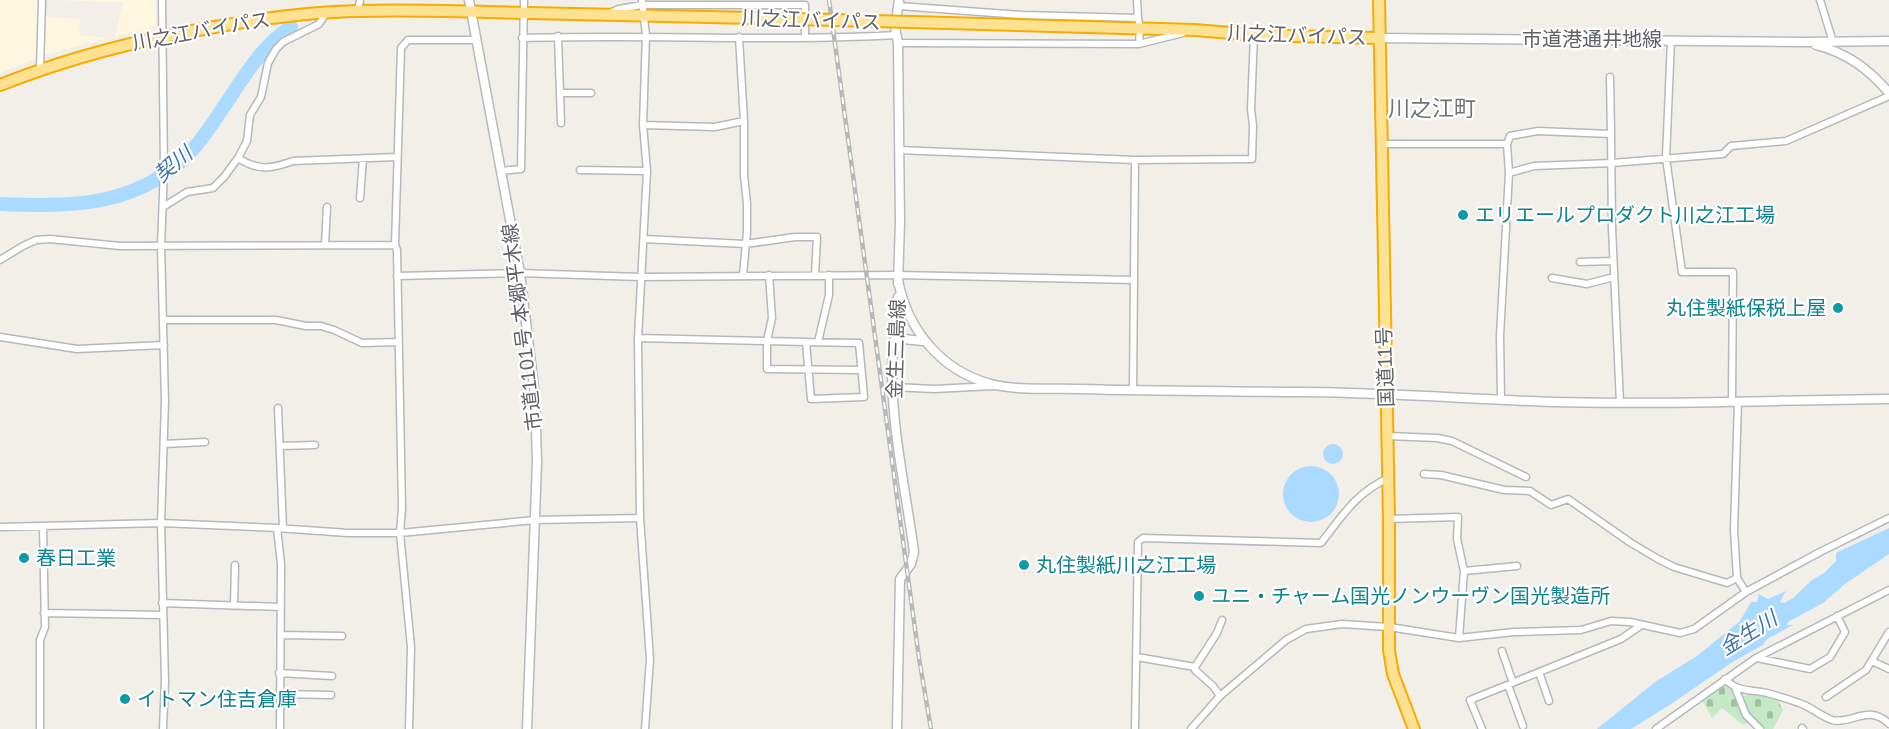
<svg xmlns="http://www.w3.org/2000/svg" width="1889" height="729" viewBox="0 0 1889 729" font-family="Arial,'Noto Sans JP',sans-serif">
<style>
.commercial{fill:#fef7e0}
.cemetery{fill:url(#cemetery-stones)}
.water{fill:#aadaff}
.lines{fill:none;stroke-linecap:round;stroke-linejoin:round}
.river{stroke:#aadaff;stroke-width:14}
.street-casing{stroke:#b5b8bc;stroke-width:9}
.secondary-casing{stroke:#b6babf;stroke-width:11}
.highway-casing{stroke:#f9ab00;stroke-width:14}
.street{stroke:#fff;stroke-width:6}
.secondary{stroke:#fff;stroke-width:8}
.highway{stroke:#fde293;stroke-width:10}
.rail-casing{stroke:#b6b7b8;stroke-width:4.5}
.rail{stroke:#fff;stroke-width:2;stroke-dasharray:7;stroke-linecap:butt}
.highway-bridge-casing{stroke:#f9ab00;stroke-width:14;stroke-linecap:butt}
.highway-bridge{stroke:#fde293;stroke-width:10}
.culture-dot{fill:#0f9aa8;stroke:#fff;stroke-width:2}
.labels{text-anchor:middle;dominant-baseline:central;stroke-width:4.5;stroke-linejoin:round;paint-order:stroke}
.street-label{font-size:20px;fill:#5f6368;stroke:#fff}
.culture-label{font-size:20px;fill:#0d838f;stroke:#fff;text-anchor:start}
.water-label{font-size:21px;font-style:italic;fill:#4174aa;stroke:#fff}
.quarter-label{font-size:22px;fill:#70757a;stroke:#fff}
</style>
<defs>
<pattern id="cemetery-stones" width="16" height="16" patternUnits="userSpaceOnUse" patternTransform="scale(1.5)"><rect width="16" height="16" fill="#c5e8c5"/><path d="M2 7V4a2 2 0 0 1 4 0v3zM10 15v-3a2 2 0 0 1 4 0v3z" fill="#a3c0a4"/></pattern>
</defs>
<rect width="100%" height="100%" fill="#f1efe8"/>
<path class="commercial" d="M 0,0 L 44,0 L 44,16 L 80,19 L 79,35 L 108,38 L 44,55 L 0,73 Z
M 52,0 L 156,0 L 156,27 L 115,36 L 123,2 Z"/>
<path class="cemetery" d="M 1723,684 L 1742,697 L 1749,694 L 1777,699 L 1783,710 L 1773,729 L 1765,729 L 1754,720 L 1743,725 L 1722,708 L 1712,718 L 1702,700 Z"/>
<path class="water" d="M1323 454a10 10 0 1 1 20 0a10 10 0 1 1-20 0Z
M1283 494a28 28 0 1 1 56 0a28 28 0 1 1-56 0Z
M 1889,528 L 1889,554 L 1845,584 L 1823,603 L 1788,622 L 1787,625 L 1793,625 L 1767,639 L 1763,645 L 1734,661 L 1671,704 L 1631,729 L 1597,729 L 1655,682 L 1697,656 L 1740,621 L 1751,602 L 1757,602 L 1759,594 L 1768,599 L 1786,591 L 1780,602 L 1784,603 L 1793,598 L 1812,580 L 1824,573 L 1836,561 L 1836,553 Z"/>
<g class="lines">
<path class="river" d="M 0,204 C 74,207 141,207 194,148 C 207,133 218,115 229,99 C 247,72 264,44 291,27"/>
<g class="street-casing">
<path id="street" d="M 162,0 L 164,169 L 161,246 L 165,401 L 161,523 L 165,681 L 163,729
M 642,0 L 646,35 L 643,125 L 647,171 L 638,338 L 640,518 L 650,659 L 645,729
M 1137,0 L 1138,18
M 1820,0 L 1833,42
M 358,11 L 360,0
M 612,12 L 619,9 L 642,5 L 805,5 L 805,38
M 558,36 L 561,123
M 522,38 C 647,34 772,42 896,35
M 1671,40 L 1666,158 L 1682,272 L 1733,272 L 1732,401
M 898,43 L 1139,44 L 1140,29 L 1138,18 L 1023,15 L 899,6
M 1139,44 L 1183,33
M 40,69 L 42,0
M 1610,77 L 1611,134
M 561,93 L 591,93
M 643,125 L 715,127 L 744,121 L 739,37
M 1382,144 L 1507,144
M 899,150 L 1135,160 L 1252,159 L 1253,126 L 1251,109 L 1254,35
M 238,158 C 258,171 271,169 293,161 L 396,157
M 580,170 L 647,171
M 501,171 L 521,169 L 524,0
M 1509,173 L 1534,166 L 1612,163 L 1723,154 L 1731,146 L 1786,141 L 1889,96
M 360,198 L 363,158
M 163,207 L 187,192 L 213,188 L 224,177 L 238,158 L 247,141 L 250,115 L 261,97 L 268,63 L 276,49 L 283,42 L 319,24 L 326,13
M 644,239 L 745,244 L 795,237 L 817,237 L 815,275
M 325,245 L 327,207
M 395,245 L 401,48 L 408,40 L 477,40
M 0,260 L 23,246 L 36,240 L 50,239 L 120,246 L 395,245 L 397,250 L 402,508 L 400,533 L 411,647 L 409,729
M 1580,262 L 1613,261
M 743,275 L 747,232 L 747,204 L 744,175 L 744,121
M 397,276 L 520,273 L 640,277 L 897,275 L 1134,280
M 1552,278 L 1587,284 L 1614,277
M 163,320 L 276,320 L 306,326 L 321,326 L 334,330 L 362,343 L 398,342
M 0,337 L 77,349 L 164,345
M 638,338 L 767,341 L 772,318 L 769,275
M 806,342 L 859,343 L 864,397 L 811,399 Z
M 806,342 L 767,341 L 767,369 L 861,370
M 818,342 L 829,295 L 829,275
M 893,387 L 934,389 L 993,386
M 1133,391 L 1135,160
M 1501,398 L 1500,336 L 1509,173 L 1507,144 L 1510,136 L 1538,131 L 1611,134 L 1612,228 L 1620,403
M 1738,401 L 1734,530 L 1737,578 L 1746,592
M 278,408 L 283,528
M 1387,436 L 1437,438 L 1452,441 L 1526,477
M 164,444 L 205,442
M 280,446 L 315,445
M 1424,474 L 1441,475 L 1504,490 L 1530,491 L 1551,505 L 1568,499 L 1631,543 L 1658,559 L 1674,567 L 1727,583 L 1737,578
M 1389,519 L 1458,517 L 1457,539 L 1464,571 L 1459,638
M 0,527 L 161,523 L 277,528 L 348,533 L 400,533 L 535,520 L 640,518
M 277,528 L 281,564 L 280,729
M 1464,571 L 1517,566
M 162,603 L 281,607
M 234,606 L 235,565
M 44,613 L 163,615
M 281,635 L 342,636
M 1502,651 L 1513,683
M 1137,657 L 1195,667 L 1217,633 L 1222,620
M 1757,658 L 1810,669 L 1830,657 L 1845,632 L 1837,616
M 1872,661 L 1889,669
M 1195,667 L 1195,670 L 1213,686 L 1220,696
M 1539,672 L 1549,701
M 279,673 L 332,676
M 1725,679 C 1738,693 1751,689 1767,693 C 1778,696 1788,699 1799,703 C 1810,706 1820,716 1832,720 C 1851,725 1869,703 1889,724
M 1508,685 L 1523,726
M 1736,690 L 1746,715 L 1760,729
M 280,694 L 331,695
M 1826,697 L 1866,670 L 1889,632
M 1802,728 L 1803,729
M 40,729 L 40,640 L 45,627 L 43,526
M 1135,729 L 1138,542 L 1143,538 L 1321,543 C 1343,515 1355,494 1388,478
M 1191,729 L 1220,696 L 1286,640 L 1306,629 L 1342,624 L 1389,627 L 1459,638 L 1514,632 L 1581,630 L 1611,621 L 1630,622 L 1680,633 L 1694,629 L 1746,592 L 1820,552 L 1889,518
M 1482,729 L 1470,700 L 1621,639 L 1640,626
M 1656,729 L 1756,658 L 1889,590"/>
</g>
<g class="secondary-casing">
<path id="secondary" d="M 469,0 L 520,273 L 535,396 L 537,462 L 527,729
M 1379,38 L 1806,42 L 1889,41
M 1816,45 C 1847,53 1869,69 1889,93
M 898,280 C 907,329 941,371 991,384 C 1019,391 1051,388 1080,389 C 1152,391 1223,391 1295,392 C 1381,392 1467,399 1553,402 C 1665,405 1777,400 1889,399
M 898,284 L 900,222 L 898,43 L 895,27 L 899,0
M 896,349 L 903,339 L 923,341
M 897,729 L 900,579 L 911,564 L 914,552 C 906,492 892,431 892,370 C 892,346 898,322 898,297"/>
</g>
<g class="highway-casing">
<path id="highway" d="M 1379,0 L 1389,519 L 1389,650 L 1393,674 L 1414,729
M 911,22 L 1195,30 L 1254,35 L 1379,38
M 0,85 C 71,57 135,41 209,28 C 258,19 308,12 358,11 C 415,9 473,12 530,13 C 619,15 708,17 797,19"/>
</g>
<use href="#street" class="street"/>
<use href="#secondary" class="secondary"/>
<use href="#highway" class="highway"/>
<g class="rail-casing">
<path id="rail" d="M 829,0 L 919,658 L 931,729"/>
</g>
<use href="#rail" class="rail"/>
<g class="highway-bridge-casing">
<path id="highway-bridge" d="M 797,19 L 911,22"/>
</g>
<use href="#highway-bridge" class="highway-bridge"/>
</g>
<g class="culture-dot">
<circle cx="1463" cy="215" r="6"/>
<circle cx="1838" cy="308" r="6"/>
<circle cx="24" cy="558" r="6"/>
<circle cx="1024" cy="565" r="6"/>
<circle cx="1199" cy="596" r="6"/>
<circle cx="125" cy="699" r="6"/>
</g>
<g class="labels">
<g class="street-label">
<text transform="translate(811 20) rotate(2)">川之江バイパス</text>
<text transform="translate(201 31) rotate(-10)">川之江バイパス</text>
<text transform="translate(1297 35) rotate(2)">川之江バイパス</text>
<text x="1592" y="39">市道港通井地線</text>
<text transform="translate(522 327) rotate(-97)">市道1101号 本郷平木線</text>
<text transform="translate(896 349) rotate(-88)">金生三島線</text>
<text transform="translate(1385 367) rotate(-92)">国道11号</text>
</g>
<g class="culture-label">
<text x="1475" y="215">エリエールプロダクト川之江工場</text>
<text x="1826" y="308" text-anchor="end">丸住製紙保税上屋</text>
<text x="36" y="558">春日工業</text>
<text x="1036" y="565">丸住製紙川之江工場</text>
<text x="1211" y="596">ユニ・チャーム国光ノンウーヴン国光製造所</text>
<text x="137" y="699">イトマン住吉倉庫</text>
</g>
<g class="water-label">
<text transform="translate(173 164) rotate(-40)">契川</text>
<text transform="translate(1748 633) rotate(-32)">金生川</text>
</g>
<g class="quarter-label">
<text x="1432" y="108">川之江町</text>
</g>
</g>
</svg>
